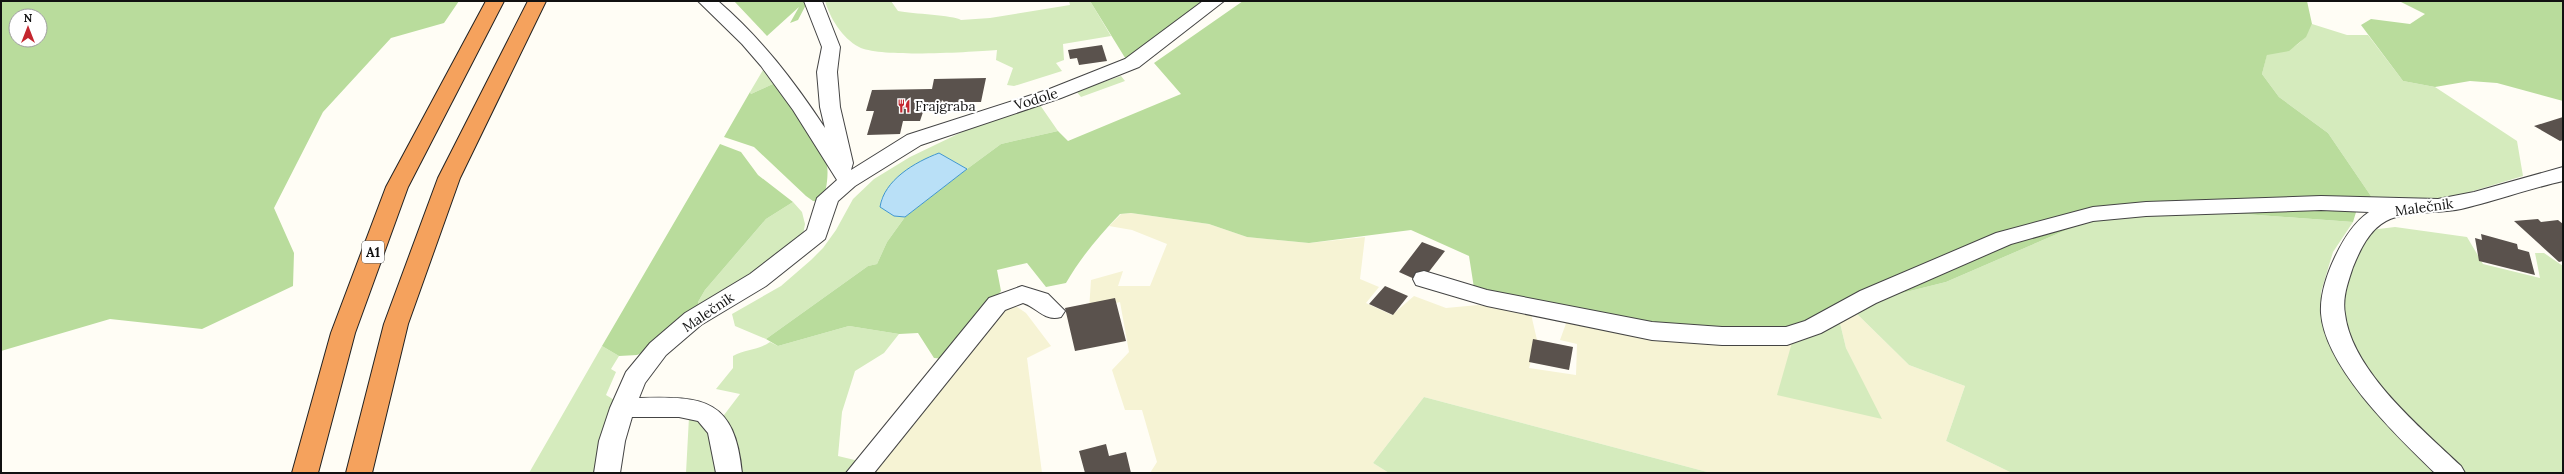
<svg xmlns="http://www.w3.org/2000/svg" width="2564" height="474" viewBox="0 0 2564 474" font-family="Lora,serif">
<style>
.farmland{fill:#f6f3d4}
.green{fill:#d5ebbd}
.forest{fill:#b9dc9c;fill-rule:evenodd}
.water{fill:#b9e0f7;stroke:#3f96cf}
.building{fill:#5a524d}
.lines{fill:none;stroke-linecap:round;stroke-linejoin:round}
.minor-casing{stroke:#444;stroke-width:2}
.highway-casing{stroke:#222;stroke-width:2}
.minor{fill:#fff;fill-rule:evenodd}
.highway{fill:#f5a25d;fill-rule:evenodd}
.labels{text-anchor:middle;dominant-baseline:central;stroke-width:4;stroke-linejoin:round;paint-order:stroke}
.shield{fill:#fff;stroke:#585858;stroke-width:1}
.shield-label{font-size:13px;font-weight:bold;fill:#111}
.street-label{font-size:14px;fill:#111;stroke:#fff}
.poi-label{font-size:14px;fill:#111;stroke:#fff;text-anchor:start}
</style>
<rect width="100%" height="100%" fill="#fffdf5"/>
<path class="farmland" d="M 1131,213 L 1209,224 L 1247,237 L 1309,243 L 1365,237 L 1360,279 L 1379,287 L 1366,303 L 1392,315 L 1414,296 L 1446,308 L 1478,305 L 1531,314 L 1537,340 L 1529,368 L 1576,375 L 1577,344 L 1560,340 L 1568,318 L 1793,339 L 1881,419 L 1846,348 L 1839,319 L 1853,310 L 1909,365 L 1965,386 L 1946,441 L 2012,473 L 1711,473 L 1424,397 L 1373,463 L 1389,473 L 1150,473 L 1157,462 L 1142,410 L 1125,410 L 1112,370 L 1129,352 L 1120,302 L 1089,310 L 1091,280 L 1123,271 L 1118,286 L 1150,286 L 1167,244 L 1132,230 L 1109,226 L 1121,214 Z
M 1014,305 L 1026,313 L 1051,346 L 1027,358 L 1042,473 L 867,473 L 996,313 Z"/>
<path class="green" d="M 825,1 L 891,1 L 898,11 C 913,14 953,15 961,20 L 990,18 L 1070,5 L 1069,1 L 1090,1 L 1111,36 L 1063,44 L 1064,60 L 1056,63 L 1062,71 L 1014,86 L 1007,85 L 1013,68 L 996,60 L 997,50 C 970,52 880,58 859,47 C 842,38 830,18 825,1 Z
M 2312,24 L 2347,35 L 2368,35 L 2403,81 L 2435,87 L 2517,141 L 2523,176 L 2460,195 L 2439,199 L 2375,202 L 2328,133 L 2279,97 L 2262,74 L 2267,54 C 2291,51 2301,47 2312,24 Z
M 763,70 L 775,83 L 751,94 L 750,92 Z
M 1121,76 L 1125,81 L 1081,97 L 1076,91 Z
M 1040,105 L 1058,131 L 1001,144 L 967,169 L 939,153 L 881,199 L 880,207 L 894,216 L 905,217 L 887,242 L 877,264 L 868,266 L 766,339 L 735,326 L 732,314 L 781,286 L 811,260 L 823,248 L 836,230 L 853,199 L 874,179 L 910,157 L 989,119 Z
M 793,202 L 802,212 L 805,224 L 803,235 L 791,251 L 699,307 L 698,302 L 705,290 L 766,219 Z
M 2124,205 L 2353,222 L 2333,252 L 2321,292 L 2326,322 L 2441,473 L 2012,473 L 1946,441 L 1965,386 L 1909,365 L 1853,310 L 1862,303 L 1946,282 Z
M 2395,227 L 2467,237 L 2483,264 L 2540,278 L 2535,253 L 2544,253 L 2563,266 L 2563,473 L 2461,473 C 2419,433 2329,352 2343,288 C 2347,270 2362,246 2370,230 Z
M 1839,319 L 1846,348 L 1882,419 L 1777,395 L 1793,339 Z
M 849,326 L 899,334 L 884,353 L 855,371 L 842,412 L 838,456 L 863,462 L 854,473 L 735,473 L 733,451 L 724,415 L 740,394 L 716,389 L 733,368 L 733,356 C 746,349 759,350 770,342 L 778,346 Z
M 602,346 L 619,356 L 611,369 L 616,372 L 606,395 L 616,401 L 599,473 L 529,473 Z
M 1424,397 L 1711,473 L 1389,473 L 1373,463 Z
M 689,417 L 701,418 L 717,438 L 724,473 L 686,473 Z"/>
<path class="forest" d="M 1,1 L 459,1 L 444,23 L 391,38 L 323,112 L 274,208 L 294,253 L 293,286 L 202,329 L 110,319 L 1,351 ZM 16,16 L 40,16 L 40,40 L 16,40 Z
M 734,1 L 808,1 L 798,20 L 790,23 L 799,7 L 767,36 Z
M 1090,1 L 1222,1 L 1127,61 Z
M 1243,1 L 2307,1 L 2312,24 L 2306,37 L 2289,51 L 2267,55 L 2262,74 L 2279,97 L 2328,133 L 2375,202 L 2357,209 L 2353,222 L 2124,205 L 1946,282 L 1862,303 L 1789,330 L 1649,325 L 1474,288 L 1469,256 L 1411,230 L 1309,243 L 1247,237 L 1209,224 L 1131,213 L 1120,214 C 1099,236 1081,257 1066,283 L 1046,287 L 1027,263 L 997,270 L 1001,291 L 945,359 L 934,358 L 918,333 L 899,334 L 849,326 L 778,346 L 766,339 L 868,266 L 877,264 L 887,242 L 905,217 L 967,169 L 1001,144 L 1058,131 L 1068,141 L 1181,94 L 1154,63 Z
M 2399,1 L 2563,1 L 2563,101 L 2497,83 L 2470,81 L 2435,87 L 2403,81 L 2361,25 L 2371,19 L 2410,24 L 2425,14 Z
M 775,83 C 791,107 812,132 825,157 C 830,168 827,193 821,202 L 813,201 L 806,196 L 754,147 L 724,137 L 750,92 L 751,94 Z
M 720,144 L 741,152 L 758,175 L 793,202 L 766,219 L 705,290 L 698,302 L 699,307 L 658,336 L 644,352 L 637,355 L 619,356 L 602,346 Z"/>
<path class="water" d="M 939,153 L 967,169 L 905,217 L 894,216 L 880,207 C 884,180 915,162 939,153 Z"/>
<path class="building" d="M 1102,45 L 1107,61 L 1079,65 L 1077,58 L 1070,59 L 1068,50 Z
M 986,78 L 981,102 L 960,102 L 961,99 L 958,103 L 947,105 L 942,100 L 939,111 L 923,112 L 920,121 L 903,121 L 900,134 L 867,135 L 874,111 L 866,111 L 872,90 L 932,89 L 934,79 Z
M 2563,117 L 2563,140 L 2560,141 L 2534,126 Z
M 2538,219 L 2541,222 L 2558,220 L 2563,224 L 2563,261 L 2559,262 L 2514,221 Z
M 2481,234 L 2517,244 L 2518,249 L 2529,252 L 2535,275 L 2479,261 L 2475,238 L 2482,240 Z
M 1422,242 L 1445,251 L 1421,282 L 1399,272 Z
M 1385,286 L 1408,296 L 1393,315 L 1369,304 Z
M 1115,298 L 1126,341 L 1075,351 L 1065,308 Z
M 1533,339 L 1573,347 L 1569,370 L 1529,362 Z
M 1106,444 L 1109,456 L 1126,452 L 1131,473 L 1085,473 L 1079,451 Z"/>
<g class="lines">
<g class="minor-casing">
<path id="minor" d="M 698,1 L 718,1 C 761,38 794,81 825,128 L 820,107 L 817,72 L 822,47 L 804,1 L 822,1 L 840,47 L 837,72 L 840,107 L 853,163 L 851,170 L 907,135 L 1047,90 L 1125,59 L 1203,1 L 1224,1 L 1139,67 L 1061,98 L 921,145 L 855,186 L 838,201 L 825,239 L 766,286 L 701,325 L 666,355 L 645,383 L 639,398 C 704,396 735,399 742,473 L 716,473 L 708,433 L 698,421 L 679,417 L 632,417 L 625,441 L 620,473 L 594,473 L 599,441 L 610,408 L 626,372 L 650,343 L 685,313 L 750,274 L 807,230 L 817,198 L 837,180 L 793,110 L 761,66 L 742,44 Z
M 2563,167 L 2563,181 C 2528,189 2495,201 2461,209 C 2437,214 2408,210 2386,221 C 2369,230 2360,250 2353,267 C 2348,282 2342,298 2345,314 C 2352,371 2421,428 2461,466 L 2465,473 L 2435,473 C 2397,436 2325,368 2321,313 C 2320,294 2327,274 2335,257 C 2343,240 2353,223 2369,212 L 2321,210 L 2146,216 L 2093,221 L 2011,244 L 1876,303 L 1821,333 L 1787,345 L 1722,345 L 1652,340 L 1487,306 L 1416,285 L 1413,279 L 1416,273 L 1424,271 L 1487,290 L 1652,322 L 1722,327 L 1786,327 L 1805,321 L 1860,291 L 1996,233 L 2093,207 L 2146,202 L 2321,196 L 2438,199 L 2474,192 Z
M 1022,286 L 1048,294 L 1065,311 L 1061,317 C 1045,322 1038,308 1023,303 L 1005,310 L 874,473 L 846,473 L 989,298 Z"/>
</g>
<g class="highway-casing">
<path id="highway" d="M 486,1 L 504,1 L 408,187 L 355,333 L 318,473 L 292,473 L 331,333 L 386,187 Z
M 528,1 L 546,1 L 460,178 L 408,324 L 372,473 L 346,473 L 384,324 L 438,178 Z"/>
</g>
<use href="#minor" class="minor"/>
<use href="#highway" class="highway"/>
</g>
<defs>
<g id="restaurant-bare" transform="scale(1.08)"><path d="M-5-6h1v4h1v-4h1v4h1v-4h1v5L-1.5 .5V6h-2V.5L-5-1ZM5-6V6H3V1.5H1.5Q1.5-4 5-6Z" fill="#c4262e" stroke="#fff" stroke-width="2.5" paint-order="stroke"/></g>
</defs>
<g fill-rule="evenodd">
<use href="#restaurant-bare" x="904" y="106"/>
</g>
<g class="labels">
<rect class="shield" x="362" y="241" width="22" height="22" rx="3"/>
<g class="shield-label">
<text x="373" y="252">A1</text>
</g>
<g class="street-label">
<text transform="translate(1036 99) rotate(-17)">Vodole</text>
<text transform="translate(2424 207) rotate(-8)">Malečnik</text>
<text transform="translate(708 312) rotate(-34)">Malečnik</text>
</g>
<g class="poi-label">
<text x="915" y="106">Frajgraba</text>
</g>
</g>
<rect width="2564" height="474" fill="none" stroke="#111111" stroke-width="4"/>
<g transform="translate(28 28)"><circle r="19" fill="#ffffff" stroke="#a0a0a0"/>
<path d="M0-3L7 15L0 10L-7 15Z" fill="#c4262e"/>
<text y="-6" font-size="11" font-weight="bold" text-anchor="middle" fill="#111111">N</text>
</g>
</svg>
